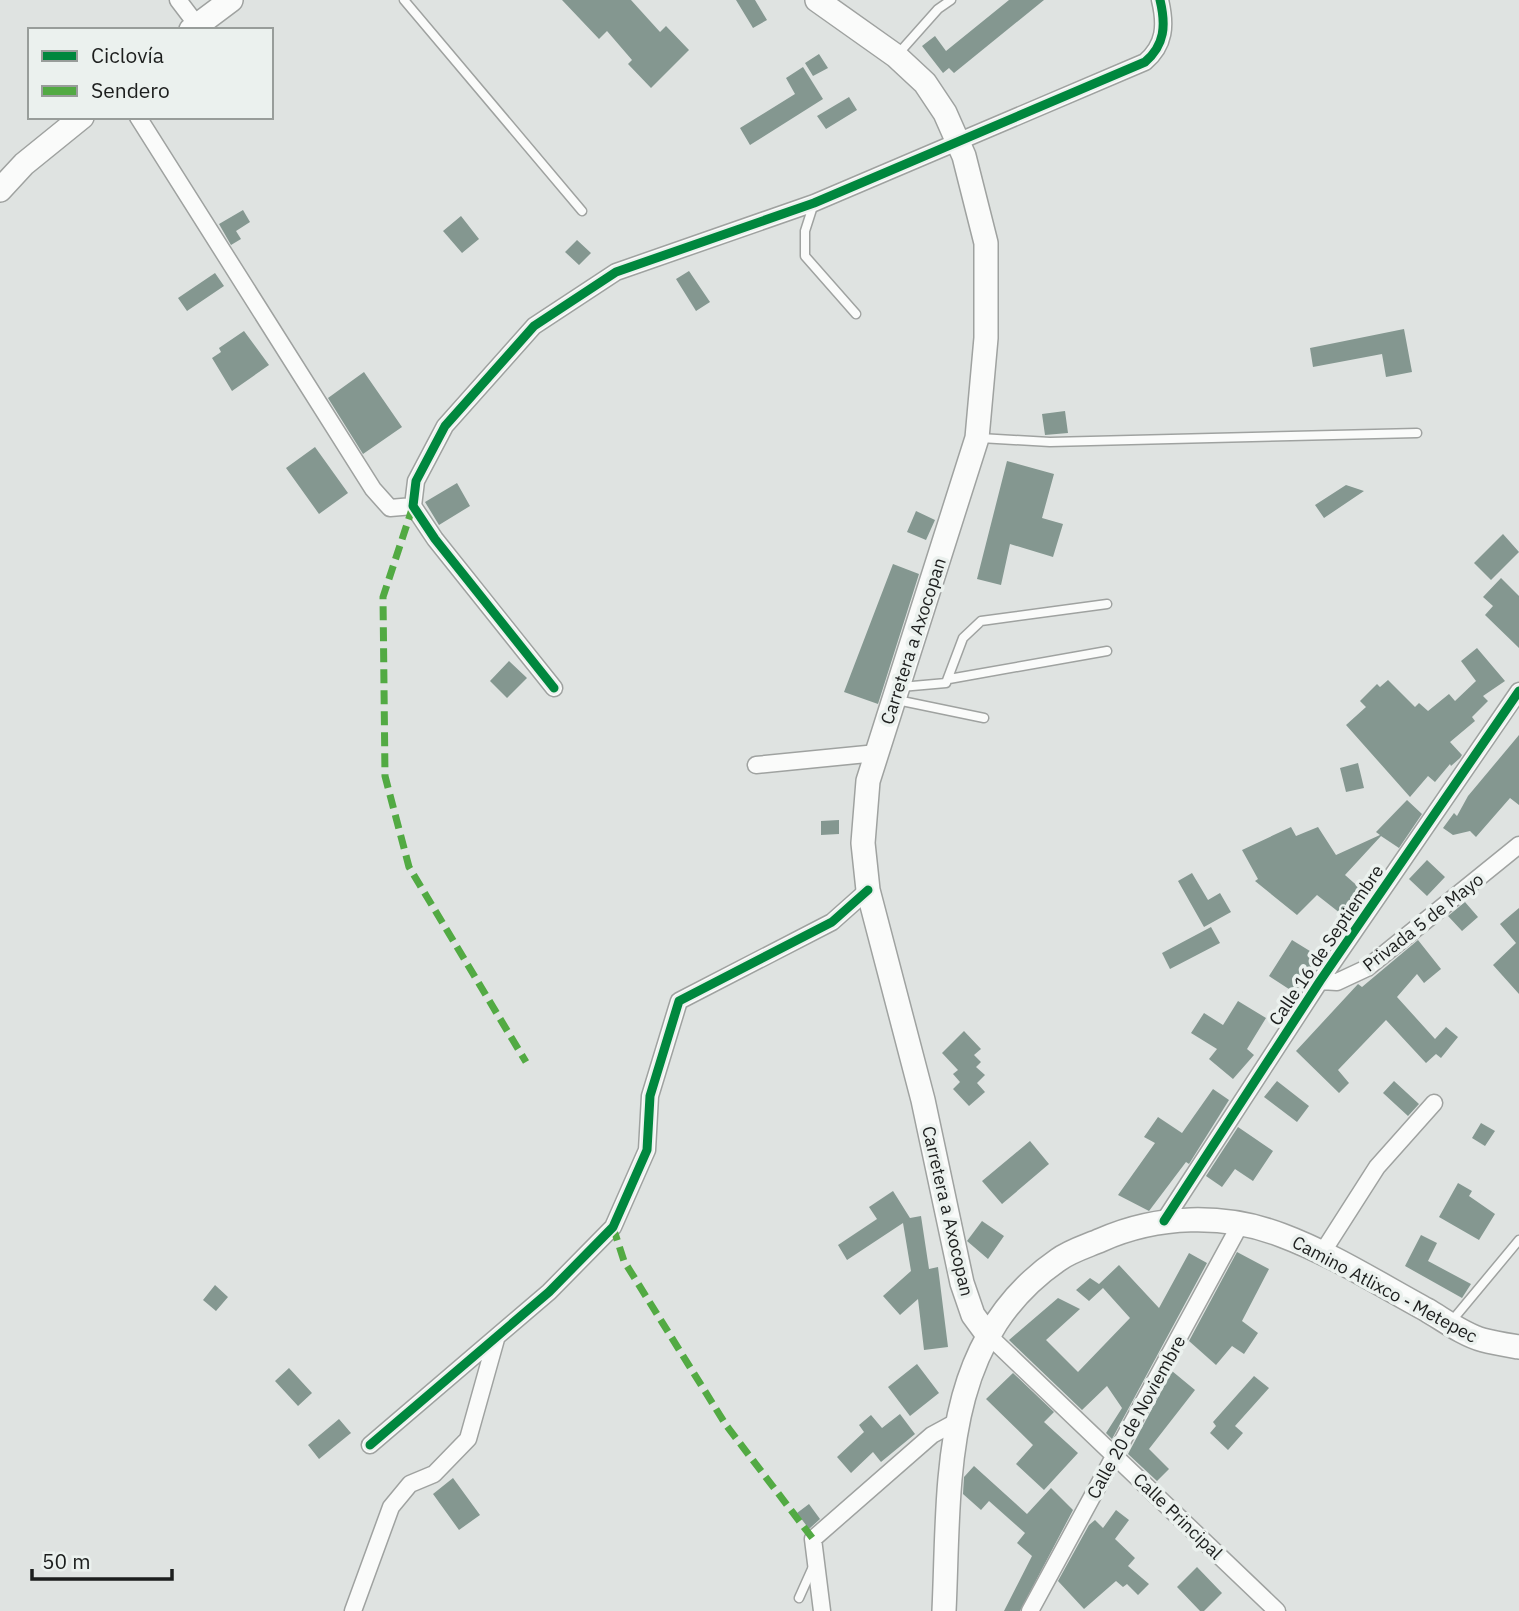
<svg xmlns="http://www.w3.org/2000/svg" width="1519" height="1611" viewBox="0 0 1519 1611" font-family="'IBM Plex Sans',sans-serif">
<style>
.building{fill:#849790}
.lines{fill:none;stroke-linecap:round;stroke-linejoin:round}
.lane-casing{stroke:#9fa2a0;stroke-width:11}
.street-casing{stroke:#9fa2a0;stroke-width:19}
.secondary-casing{stroke:#9fa2a0;stroke-width:26}
.lane{stroke:#fafbfa;stroke-width:8}
.street{stroke:#fafbfa;stroke-width:16}
.secondary{stroke:#fafbfa;stroke-width:23}
.quiet{stroke:#52aa43;stroke-width:7;stroke-dasharray:14 7;stroke-linecap:butt}
.cycleway-casing{stroke:#ebf1ee;stroke-width:13}
.cycleway{stroke:#00873e;stroke-width:9}
.labels{text-anchor:middle;dominant-baseline:central;stroke-width:7;stroke-linejoin:round;paint-order:stroke}
.street-label{font-size:18px;fill:#1c1e1d;stroke:#ebf1ee}
</style>
<rect width="100%" height="100%" fill="#dfe3e1"/>
<path class="building" d="M 562,0 L 631,0 L 660,32 L 666,26 L 689,50 L 651,88 L 628,64 L 632,60 L 607,31 L 599,39 Z
M 736,0 L 755,0 L 767,20 L 753,28 Z
M 1009,0 L 1044,0 L 954,73 L 949,68 L 943,73 L 922,46 L 935,36 L 946,51 Z
M 819,54 L 828,68 L 813,76 L 805,63 Z
M 803,67 L 823,99 L 750,145 L 740,128 L 795,94 L 786,78 Z
M 849,97 L 857,110 L 826,129 L 817,116 Z
M 243,210 L 250,222 L 236,231 L 241,239 L 231,245 L 219,224 Z
M 461,216 L 479,239 L 462,253 L 443,231 Z
M 577,240 L 591,253 L 579,265 L 565,252 Z
M 689,271 L 710,302 L 696,311 L 676,279 Z
M 215,273 L 224,286 L 187,311 L 178,298 Z
M 1404,329 L 1412,372 L 1386,377 L 1382,354 L 1313,367 L 1310,348 Z
M 244,331 L 269,365 L 232,391 L 212,358 L 221,352 L 219,348 Z
M 364,372 L 402,427 L 363,454 L 328,398 Z
M 1065,411 L 1068,433 L 1045,435 L 1042,414 Z
M 315,447 L 348,493 L 319,514 L 286,468 Z
M 1007,461 L 1054,474 L 1042,518 L 1063,524 L 1053,557 L 1010,544 L 1001,585 L 977,579 Z
M 457,483 L 470,506 L 439,525 L 425,502 Z
M 1346,485 L 1364,491 L 1324,518 L 1315,505 Z
M 916,511 L 935,520 L 926,540 L 907,532 Z
M 1503,534 L 1519,552 L 1491,580 L 1474,563 Z
M 893,564 L 919,574 L 878,704 L 844,692 Z
M 1501,578 L 1519,596 L 1519,648 L 1485,615 L 1493,606 L 1483,597 Z
M 1477,648 L 1505,681 L 1483,696 L 1488,701 L 1472,717 L 1475,721 L 1450,742 L 1462,755 L 1460,758 L 1451,766 L 1450,764 L 1435,782 L 1428,776 L 1410,797 L 1346,725 L 1366,707 L 1360,701 L 1377,684 L 1380,687 L 1388,680 L 1415,707 L 1419,703 L 1428,711 L 1449,694 L 1455,701 L 1476,681 L 1461,661 Z
M 509,661 L 527,678 L 507,698 L 490,681 Z
M 1519,735 L 1519,805 L 1510,798 L 1476,837 L 1470,831 L 1453,835 L 1443,828 L 1454,813 L 1457,816 L 1468,796 Z
M 1358,763 L 1364,788 L 1346,792 L 1340,768 Z
M 1407,800 L 1422,814 L 1399,848 L 1381,836 L 1345,875 L 1362,890 L 1345,917 L 1317,895 L 1297,915 L 1255,881 L 1258,879 L 1242,850 L 1291,827 L 1296,836 L 1318,827 L 1336,855 L 1380,835 L 1376,832 Z
M 839,820 L 839,834 L 821,835 L 821,821 Z
M 1427,860 L 1445,877 L 1427,896 L 1409,879 Z
M 1192,873 L 1208,900 L 1220,893 L 1231,912 L 1204,927 L 1178,881 Z
M 1465,902 L 1478,917 L 1462,931 L 1448,916 Z
M 1519,908 L 1519,994 L 1493,965 L 1516,943 L 1500,924 Z
M 1211,927 L 1220,943 L 1170,969 L 1162,953 Z
M 1292,940 L 1318,956 L 1295,993 L 1269,976 Z
M 1418,940 L 1441,969 L 1424,983 L 1417,974 L 1397,997 L 1435,1039 L 1446,1027 L 1458,1037 L 1441,1058 L 1436,1054 L 1426,1063 L 1386,1020 L 1338,1070 L 1349,1083 L 1339,1093 L 1296,1051 L 1358,984 L 1362,987 Z
M 1238,1001 L 1266,1018 L 1247,1049 L 1254,1055 L 1233,1079 L 1209,1059 L 1217,1049 L 1191,1033 L 1204,1013 L 1223,1025 Z
M 964,1031 L 981,1049 L 974,1055 L 981,1062 L 976,1067 L 985,1075 L 977,1083 L 985,1092 L 969,1106 L 953,1089 L 960,1082 L 953,1074 L 958,1070 L 942,1053 Z
M 1277,1081 L 1309,1106 L 1297,1122 L 1264,1097 Z
M 1394,1081 L 1419,1104 L 1408,1116 L 1383,1093 Z
M 1213,1089 L 1229,1100 L 1189,1164 L 1186,1162 L 1149,1211 L 1118,1195 L 1155,1143 L 1144,1137 L 1158,1117 L 1182,1133 Z
M 1481,1123 L 1495,1131 L 1485,1146 L 1472,1138 Z
M 1238,1127 L 1273,1151 L 1253,1181 L 1235,1169 L 1222,1187 L 1206,1176 Z
M 1030,1141 L 1049,1164 L 1002,1204 L 982,1181 Z
M 1458,1183 L 1472,1191 L 1469,1196 L 1495,1214 L 1479,1240 L 1439,1217 Z
M 893,1191 L 910,1218 L 921,1216 L 929,1269 L 938,1267 L 948,1347 L 924,1350 L 918,1299 L 900,1315 L 883,1296 L 911,1271 L 903,1223 L 847,1260 L 838,1245 L 877,1219 L 869,1207 Z
M 982,1221 L 1004,1236 L 988,1259 L 967,1241 Z
M 1421,1235 L 1437,1243 L 1428,1261 L 1471,1284 L 1462,1298 L 1405,1266 Z
M 1237,1252 L 1269,1269 L 1242,1321 L 1258,1333 L 1244,1354 L 1232,1346 L 1216,1365 L 1189,1341 Z
M 1189,1253 L 1207,1263 L 1112,1439 L 1106,1433 L 1122,1408 L 1107,1386 L 1082,1410 L 1009,1340 L 1058,1298 L 1080,1309 L 1046,1340 L 1078,1372 L 1130,1318 L 1103,1288 L 1089,1301 L 1076,1290 L 1090,1278 L 1099,1284 L 1119,1265 L 1159,1308 Z
M 215,1285 L 228,1297 L 216,1311 L 203,1300 Z
M 917,1364 L 939,1393 L 910,1416 L 888,1387 Z
M 289,1368 L 312,1393 L 298,1406 L 275,1381 Z
M 1172,1371 L 1195,1390 L 1149,1449 L 1169,1469 L 1157,1481 L 1128,1454 Z
M 1013,1373 L 1054,1412 L 1044,1422 L 1078,1453 L 1044,1490 L 1016,1464 L 1033,1445 L 986,1399 Z
M 1254,1376 L 1269,1388 L 1235,1426 L 1243,1433 L 1228,1450 L 1210,1433 L 1216,1426 L 1213,1422 Z
M 900,1414 L 915,1434 L 881,1462 L 873,1452 L 851,1473 L 837,1457 L 864,1432 L 859,1425 L 871,1415 L 882,1428 Z
M 339,1419 L 351,1433 L 319,1459 L 308,1445 Z
M 974,1466 L 1027,1514 L 1051,1488 L 1073,1510 L 1020,1611 L 1004,1611 L 1032,1556 L 1017,1543 L 1025,1533 L 989,1501 L 981,1510 L 963,1494 L 964,1477 Z
M 453,1478 L 480,1515 L 459,1530 L 433,1494 Z
M 809,1504 L 820,1519 L 809,1529 L 797,1513 Z
M 1116,1510 L 1129,1520 L 1115,1539 L 1135,1558 L 1128,1566 L 1149,1584 L 1138,1595 L 1127,1584 L 1123,1587 L 1116,1581 L 1084,1609 L 1058,1581 L 1089,1525 L 1095,1520 L 1103,1528 Z
M 1197,1567 L 1222,1593 L 1204,1611 L 1200,1611 L 1177,1587 Z"/>
<g class="lines">
<g class="lane-casing">
<path id="lane" d="M 404,0 L 582,211
M 898,54 L 938,9 L 951,0
M 814,203 L 805,231 L 805,256 L 856,314
M 980,438 L 1050,442 L 1417,433
M 949,679 L 1107,651
M 901,687 L 946,683 L 963,638 L 981,621 L 1107,604
M 897,700 L 984,718
M 1450,1323 L 1519,1240
M 799,1598 L 812,1569"/>
</g>
<g class="street-casing">
<path id="street" d="M 178,0 L 197,25
M 138,117 L 373,489 L 390,508 L 413,506
M 554,688 L 435,539 L 413,506 L 416,481 L 445,426 L 534,326 L 616,272 L 814,203 L 1145,62 C 1165,45 1166,25 1160,0
M 756,765 L 877,753
M 1320,981 L 1337,982 L 1367,968 L 1519,845
M 1164,1221 L 1320,981 L 1519,691
M 1322,1253 L 1377,1167 L 1434,1103
M 987,1334 L 1277,1611
M 370,1445 L 549,1292 L 613,1227 L 647,1150 L 650,1096 L 679,1001 L 832,922 L 868,890
M 353,1611 L 391,1507 L 410,1484 L 434,1474 L 468,1439 L 496,1339
M 822,1611 L 813,1539 L 932,1435 L 956,1422
M 1030,1611 L 1241,1223"/>
</g>
<g class="secondary-casing">
<path id="secondary" d="M 817,0 L 896,56 L 925,83 L 945,113 L 964,156 L 986,243 L 986,338 L 977,438 L 868,781 L 863,843 L 868,890 L 923,1100 L 962,1283 L 973,1315 L 987,1334
M 191,30 L 231,0
M 0,190 L 24,164 L 82,117
M 944,1611 C 950,1483 939,1342 1058,1260 C 1070,1251 1087,1246 1101,1240 C 1157,1215 1224,1213 1281,1235 C 1332,1254 1379,1284 1427,1310 C 1444,1320 1464,1335 1483,1340 C 1494,1343 1507,1345 1519,1347"/>
</g>
<use href="#lane" class="lane"/>
<use href="#street" class="street"/>
<use href="#secondary" class="secondary"/>
<path class="quiet" d="M 413,506 L 383,597 L 385,776 L 409,867 L 526,1062
M 613,1227 L 624,1261 L 726,1425 L 813,1539"/>
<g class="cycleway-casing">
<path id="cycleway" d="M 554,688 L 435,539 L 413,506 L 416,481 L 445,426 L 534,326 L 616,272 L 814,203 L 1145,62 C 1165,45 1166,25 1160,0
M 1164,1221 L 1320,981 L 1519,691
M 370,1445 L 549,1292 L 613,1227 L 647,1150 L 650,1096 L 679,1001 L 832,922 L 868,890"/>
</g>
<use href="#cycleway" class="cycleway"/>
</g>
<g class="labels">
<g class="street-label">
<text transform="translate(913 641) rotate(-72)">Carretera a Axocopan</text>
<text transform="translate(1423 922) rotate(-38)">Privada 5 de Mayo</text>
<text transform="translate(1326 945) rotate(-56)">Calle 16 de Septiembre</text>
<text transform="translate(948 1211) rotate(77)">Carretera a Axocopan</text>
<text transform="translate(1385 1289) rotate(28)">Camino Atlixco - Metepec</text>
<text transform="translate(1136 1417) rotate(-61)">Calle 20 de Noviembre</text>
<text transform="translate(1178 1516) rotate(44)">Calle Principal</text>
</g>
</g>
<rect x="28" y="28" width="245" height="91" fill="#ebf1ee" stroke="#989d9a" stroke-width="2"/>
<rect x="42" y="51" width="35" height="10" fill="#00873e" stroke="#989d9a" stroke-width="2"/>
<text x="91" y="63" font-size="21" fill="#1c1e1d">Ciclovía</text>
<rect x="42" y="86" width="35" height="10" fill="#52aa43" stroke="#989d9a" stroke-width="2"/>
<text x="91" y="98" font-size="21" fill="#1c1e1d">Sendero</text>
<path d="M32 1569v10h140v-10" fill="none" stroke="#1c1e1d" stroke-width="3.5"/>
<text x="42" y="1569" font-size="21" fill="#1c1e1d" stroke="#ebf1ee" stroke-width="5" paint-order="stroke">50 m</text>
</svg>
